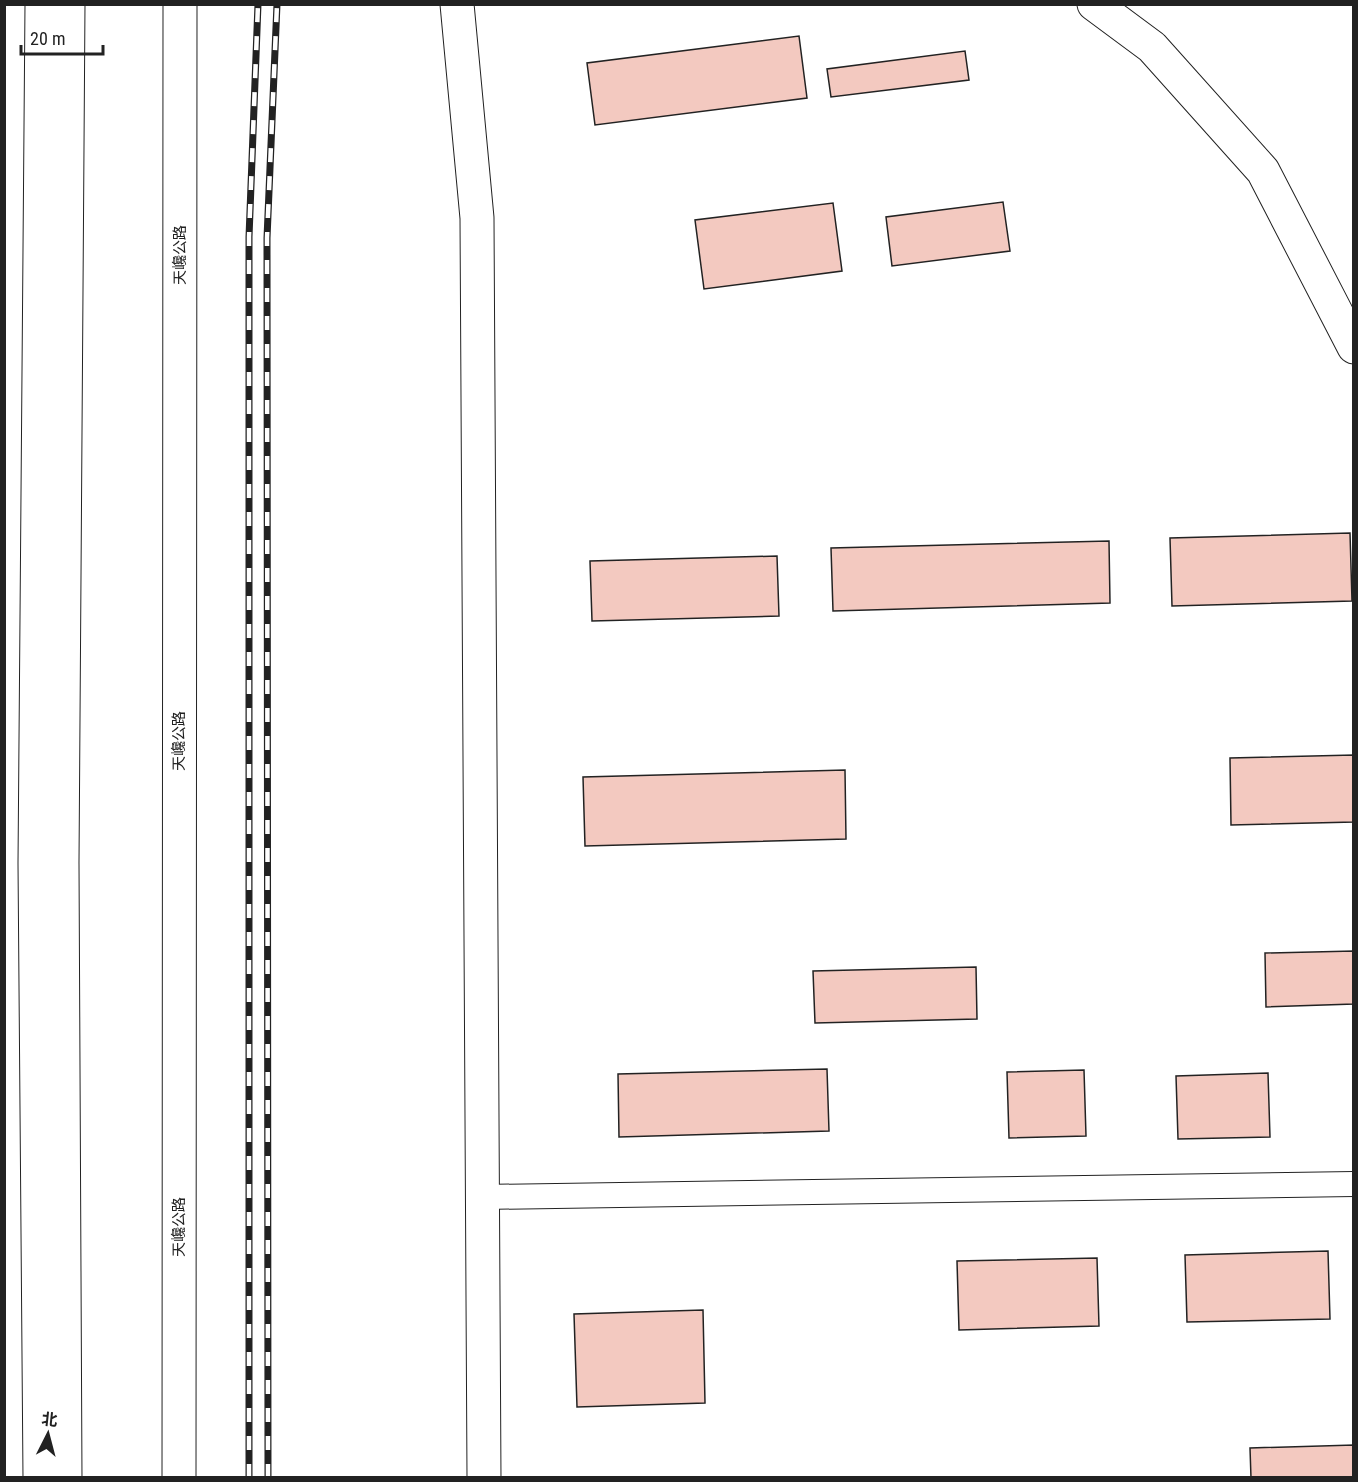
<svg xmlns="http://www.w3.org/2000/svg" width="1358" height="1482" viewBox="0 0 1358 1482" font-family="'Roboto Condensed','Noto Sans SC',sans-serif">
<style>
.building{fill:#f3c9c0;stroke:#222;stroke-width:1.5}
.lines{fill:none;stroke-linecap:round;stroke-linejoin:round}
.street-casing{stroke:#222;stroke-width:26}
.secondary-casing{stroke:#222;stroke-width:35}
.highway-casing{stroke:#222;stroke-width:35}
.street{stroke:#fff;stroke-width:24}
.secondary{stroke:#fff;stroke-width:33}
.highway{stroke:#fff;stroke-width:33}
.rail-casing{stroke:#222;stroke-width:7}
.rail{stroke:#fff;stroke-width:4.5;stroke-dasharray:14;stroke-linecap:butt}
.labels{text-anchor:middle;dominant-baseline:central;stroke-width:4.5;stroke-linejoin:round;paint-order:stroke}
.street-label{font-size:15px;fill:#222;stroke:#fff}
</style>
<rect width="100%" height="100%" fill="#fff"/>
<path class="building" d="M 799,36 L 807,98 L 595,125 L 587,63 Z
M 965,51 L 969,80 L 831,97 L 827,69 Z
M 1003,202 L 1010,251 L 892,266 L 886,217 Z
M 833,203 L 842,271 L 704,289 L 695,220 Z
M 1350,533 L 1352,601 L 1172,606 L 1170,538 Z
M 1109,541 L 1110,603 L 833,611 L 831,548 Z
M 777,556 L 779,616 L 592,621 L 590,561 Z
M 1354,755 L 1354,822 L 1231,825 L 1230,758 Z
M 845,770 L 846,839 L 585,846 L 583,777 Z
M 1354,951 L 1354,1004 L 1266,1007 L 1265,953 Z
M 976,967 L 977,1019 L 815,1023 L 813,971 Z
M 827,1069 L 829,1131 L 619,1137 L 618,1074 Z
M 1084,1070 L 1086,1136 L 1009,1138 L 1007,1072 Z
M 1268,1073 L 1270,1137 L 1178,1139 L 1176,1076 Z
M 1328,1251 L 1330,1319 L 1187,1322 L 1185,1255 Z
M 1097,1258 L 1099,1326 L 959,1330 L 957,1261 Z
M 703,1310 L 705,1403 L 577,1407 L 574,1314 Z
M 1354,1445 L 1354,1478 L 1251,1478 L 1250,1448 Z"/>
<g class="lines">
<g class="street-casing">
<path id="street" d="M 483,1197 L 1354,1184"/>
</g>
<g class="secondary-casing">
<path id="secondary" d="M 457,4 L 477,218 L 484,1478
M 1094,4 L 1152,47 L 1263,171 L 1354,347
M 40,1478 L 35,863 L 42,4
M 65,1478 L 62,863 L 68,4"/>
</g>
<g class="highway-casing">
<path id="highway" d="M 179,1478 L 180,4"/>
</g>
<use href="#street" class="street"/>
<use href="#secondary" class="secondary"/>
<use href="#highway" class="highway"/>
<g class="rail-casing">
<path id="rail" d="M 249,1478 L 249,237 L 258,4
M 268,1478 L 267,238 L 277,4"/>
</g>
<use href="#rail" class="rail"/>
</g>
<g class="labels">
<g class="street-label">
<text transform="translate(180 255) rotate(-90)">天巉公路</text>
<text transform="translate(179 741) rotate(-90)">天巉公路</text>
<text transform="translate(179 1227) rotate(-90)">天巉公路</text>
</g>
</g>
<rect width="1358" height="1482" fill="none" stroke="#222222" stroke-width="12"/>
<g transform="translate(48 1434) rotate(6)" stroke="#ffffff" stroke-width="4.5" paint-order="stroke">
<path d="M0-4.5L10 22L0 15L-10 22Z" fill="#222222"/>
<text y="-9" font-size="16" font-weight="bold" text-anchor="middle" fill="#222222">北</text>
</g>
<path d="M21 45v9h82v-9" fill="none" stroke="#222222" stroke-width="3"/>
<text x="30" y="45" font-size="18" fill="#222222" stroke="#ffffff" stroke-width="4.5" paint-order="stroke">20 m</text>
</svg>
